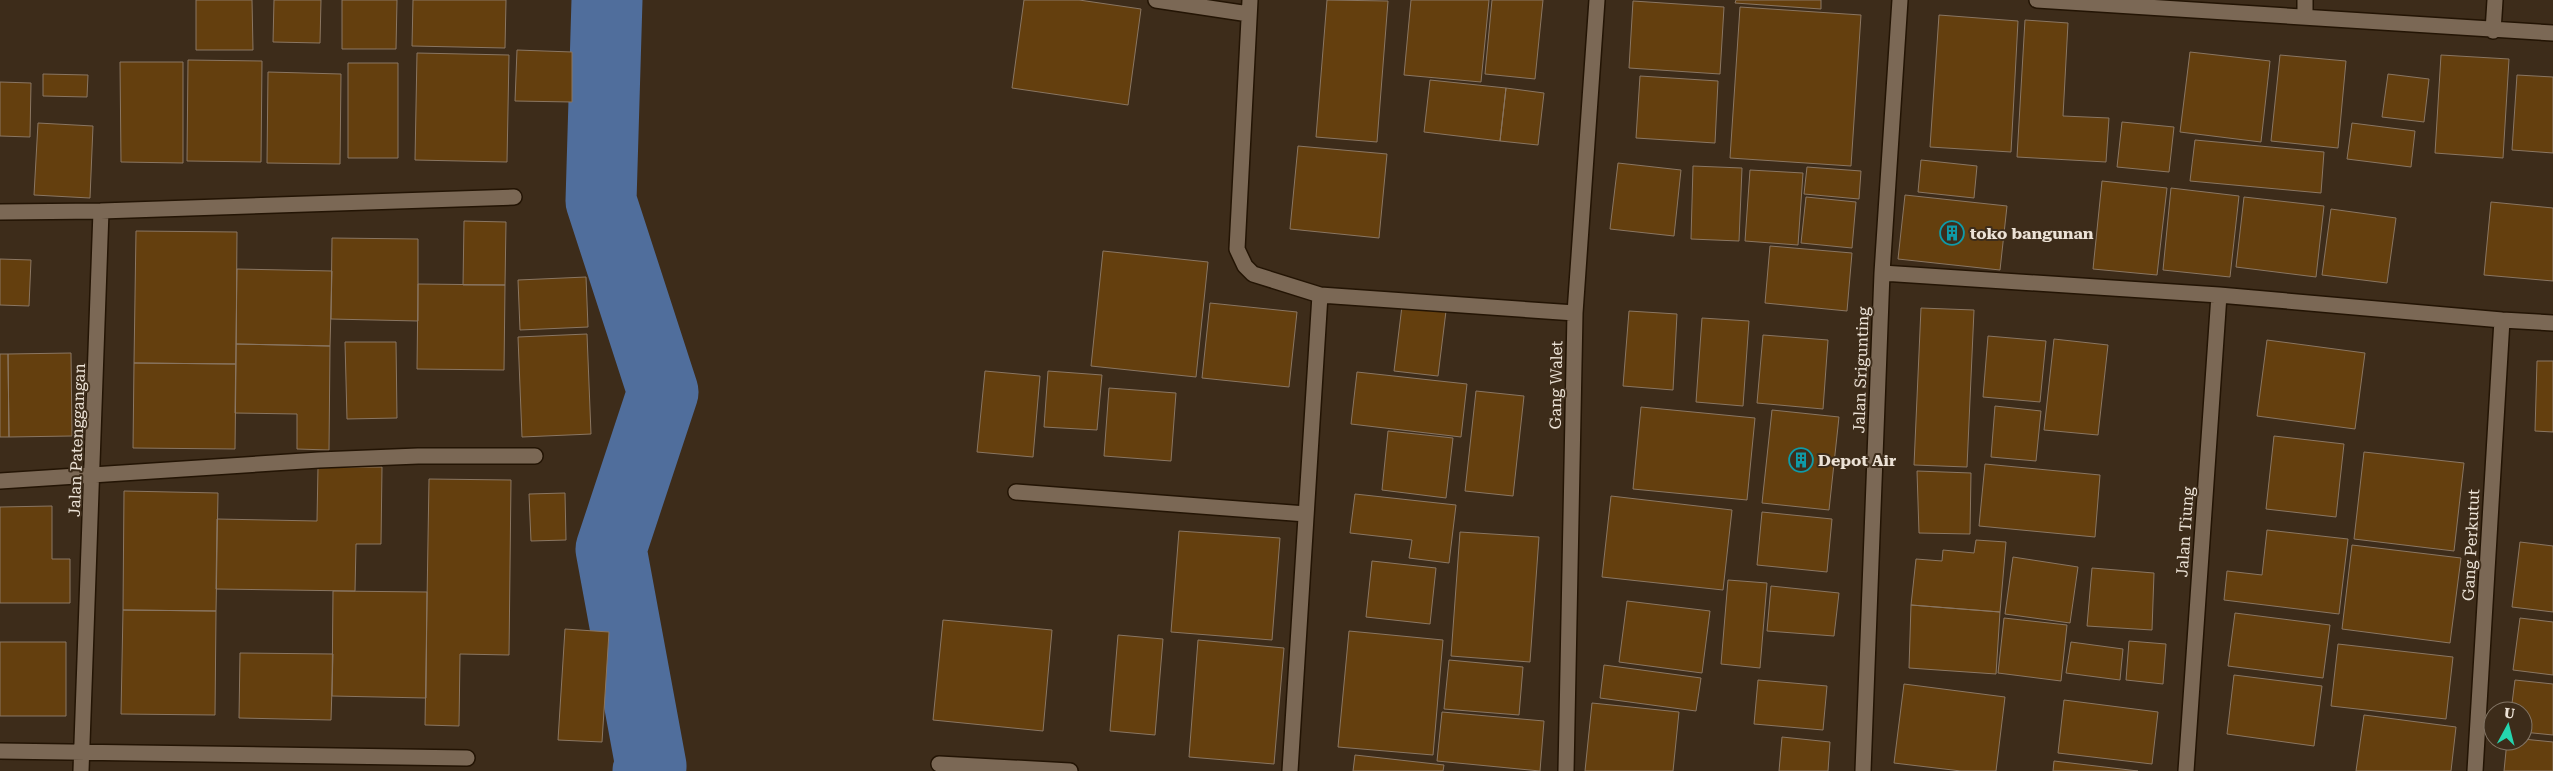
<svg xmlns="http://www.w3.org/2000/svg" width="2553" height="771" viewBox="0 0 2553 771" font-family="'Roboto Serif',serif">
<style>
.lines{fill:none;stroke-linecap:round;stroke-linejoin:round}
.river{stroke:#506e9c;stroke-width:71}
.building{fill:#643f0e;stroke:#8a7662}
.street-casing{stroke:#231404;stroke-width:18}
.street{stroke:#7b6855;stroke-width:15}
.labels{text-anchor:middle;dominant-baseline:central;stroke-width:4;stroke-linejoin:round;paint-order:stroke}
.poi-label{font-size:16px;font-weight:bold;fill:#ece2d6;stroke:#3d2c1a;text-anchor:start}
.street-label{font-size:16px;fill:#ece2d6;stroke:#3d2c1a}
</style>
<rect width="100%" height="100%" fill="#3d2c1a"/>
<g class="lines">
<path class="river" d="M 607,0 L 601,201 L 663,392 L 611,549 L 651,766 L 648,771"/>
</g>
<path class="building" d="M 196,0 L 252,0 L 253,50 L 196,50 Z
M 274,0 L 321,0 L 320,43 L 273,42 Z
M 342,0 L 397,0 L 396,49 L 342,49 Z
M 413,0 L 506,0 L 505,48 L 412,46 Z
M 1024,0 L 1079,0 L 1141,9 L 1128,105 L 1012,88 Z
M 1327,0 L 1388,1 L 1377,142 L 1316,137 Z
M 1411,0 L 1489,0 L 1481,82 L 1404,75 Z
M 1492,0 L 1543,0 L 1535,79 L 1485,74 Z
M 1736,0 L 1821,0 L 1821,9 L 1735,3 Z
M 1633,1 L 1724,7 L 1720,74 L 1629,68 Z
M 1740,7 L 1861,15 L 1851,166 L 1730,158 Z
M 1939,15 L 2018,21 L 2011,152 L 1930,147 Z
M 2025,20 L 2068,23 L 2063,116 L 2109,118 L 2106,162 L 2017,157 Z
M 517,50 L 572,52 L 572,102 L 515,101 Z
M 2190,52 L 2270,61 L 2261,142 L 2180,132 Z
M 417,53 L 509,55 L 507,162 L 415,160 Z
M 2280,55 L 2346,61 L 2338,148 L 2271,141 Z
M 2441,55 L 2509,59 L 2503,158 L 2435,153 Z
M 188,60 L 262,61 L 261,162 L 187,161 Z
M 120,62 L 183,62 L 183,163 L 121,162 Z
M 348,63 L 398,63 L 398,158 L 348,158 Z
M 268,72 L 341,74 L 340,164 L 267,163 Z
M 43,74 L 88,75 L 87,97 L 43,96 Z
M 2388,74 L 2429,79 L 2424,122 L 2382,117 Z
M 2517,75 L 2553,77 L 2553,153 L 2512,150 Z
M 1640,76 L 1718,81 L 1715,143 L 1636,138 Z
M 1430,80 L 1506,88 L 1500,141 L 1424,132 Z
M 0,82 L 31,83 L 30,137 L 0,136 Z
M 1506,88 L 1544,93 L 1538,145 L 1500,141 Z
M 2122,122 L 2174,127 L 2169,172 L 2117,167 Z
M 38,123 L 93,126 L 90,198 L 34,195 Z
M 2352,123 L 2415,131 L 2411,167 L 2347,159 Z
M 2195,140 L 2324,152 L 2321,193 L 2190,181 Z
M 1298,146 L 1387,154 L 1379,238 L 1290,229 Z
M 1921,160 L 1977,166 L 1974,198 L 1918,192 Z
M 1618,163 L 1681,170 L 1674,236 L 1610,229 Z
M 1693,166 L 1742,168 L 1739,241 L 1691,239 Z
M 1807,167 L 1861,171 L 1859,199 L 1804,194 Z
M 1750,170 L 1803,173 L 1798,245 L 1745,241 Z
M 2102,181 L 2167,188 L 2157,275 L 2093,269 Z
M 2171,188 L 2239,196 L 2230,277 L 2163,270 Z
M 1905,195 L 2007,206 L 2000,270 L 1898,259 Z
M 1806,197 L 1856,202 L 1852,248 L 1801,243 Z
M 2244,197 L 2324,206 L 2316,277 L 2236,267 Z
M 2491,202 L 2553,208 L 2553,281 L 2484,275 Z
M 2331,209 L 2396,218 L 2387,283 L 2322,275 Z
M 464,221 L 506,222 L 505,285 L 463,285 Z
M 136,231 L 237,232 L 236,364 L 134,363 Z
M 332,238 L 418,239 L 418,321 L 331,319 Z
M 1770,246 L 1852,253 L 1847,311 L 1765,303 Z
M 1103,251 L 1208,262 L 1196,377 L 1091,366 Z
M 0,259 L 31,260 L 29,306 L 0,305 Z
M 237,269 L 332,271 L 330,346 L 236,344 Z
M 586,277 L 588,327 L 520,330 L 518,280 Z
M 418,284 L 505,285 L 504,370 L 417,369 Z
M 1210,303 L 1297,312 L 1289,387 L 1202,378 Z
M 1402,306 L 1446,311 L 1438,376 L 1394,371 Z
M 1921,308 L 1974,310 L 1967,467 L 1914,465 Z
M 1629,311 L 1677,314 L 1673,390 L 1623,386 Z
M 1702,318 L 1749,321 L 1743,406 L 1696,402 Z
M 587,334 L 591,434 L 522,437 L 518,337 Z
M 1763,335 L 1828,340 L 1823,409 L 1757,403 Z
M 1988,336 L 2046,341 L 2040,402 L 1983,397 Z
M 2054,339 L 2108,345 L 2098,435 L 2044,430 Z
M 2267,340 L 2365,353 L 2355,429 L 2257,416 Z
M 345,342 L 396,342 L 397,418 L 347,419 Z
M 236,344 L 330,346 L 329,450 L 297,449 L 297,414 L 235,413 Z
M 71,353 L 72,436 L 9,437 L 8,354 Z
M 0,354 L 8,354 L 9,437 L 0,437 Z
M 2537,361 L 2553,361 L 2553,432 L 2535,431 Z
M 134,363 L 236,364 L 235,449 L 133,448 Z
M 985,371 L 1040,376 L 1033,457 L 977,452 Z
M 1048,371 L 1102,375 L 1097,430 L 1044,427 Z
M 1357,372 L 1467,384 L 1461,437 L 1351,424 Z
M 1109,388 L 1176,393 L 1171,461 L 1104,456 Z
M 1476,391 L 1524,396 L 1513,496 L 1465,491 Z
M 1995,406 L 2041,411 L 2036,461 L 1991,457 Z
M 1641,407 L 1755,418 L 1747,500 L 1633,489 Z
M 1772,410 L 1839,417 L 1829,510 L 1762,503 Z
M 1388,431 L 1453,438 L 1446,498 L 1382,490 Z
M 2274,436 L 2344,444 L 2336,517 L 2266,509 Z
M 2364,452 L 2464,463 L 2454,551 L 2354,539 Z
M 1985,464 L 2100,475 L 2095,537 L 1979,526 Z
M 318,467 L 382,467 L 381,544 L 356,544 L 355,591 L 216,589 L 217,519 L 317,521 Z
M 1917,471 L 1971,473 L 1970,534 L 1919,533 Z
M 429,479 L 511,480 L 509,655 L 460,654 L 459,726 L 425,725 Z
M 124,491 L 218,493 L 216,611 L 123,610 Z
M 565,493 L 566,540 L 531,541 L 529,494 Z
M 1355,494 L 1456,505 L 1449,563 L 1409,558 L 1412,540 L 1350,533 Z
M 1611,496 L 1732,510 L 1723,590 L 1602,577 Z
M 52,506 L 52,559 L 70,559 L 70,603 L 0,603 L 0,507 Z
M 1762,512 L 1832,519 L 1827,572 L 1757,565 Z
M 2267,530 L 2348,539 L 2339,614 L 2224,600 L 2227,571 L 2262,575 Z
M 1179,531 L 1280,538 L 1272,640 L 1171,632 Z
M 1460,532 L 1539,537 L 1530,662 L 1451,656 Z
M 1976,540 L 2006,542 L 2000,612 L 1911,605 L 1916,559 L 1942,561 L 1943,550 L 1974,553 Z
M 2520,542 L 2553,546 L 2553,612 L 2512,607 Z
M 2352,545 L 2461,558 L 2450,643 L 2342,629 Z
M 2013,557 L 2078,567 L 2070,623 L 2005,614 Z
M 1372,561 L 1436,568 L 1430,624 L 1366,617 Z
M 2092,568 L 2154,573 L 2152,630 L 2087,626 Z
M 1728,580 L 1767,583 L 1760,668 L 1721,664 Z
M 1771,586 L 1839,593 L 1834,636 L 1767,631 Z
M 333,591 L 427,592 L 426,698 L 332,696 Z
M 1627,601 L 1710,611 L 1702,673 L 1619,662 Z
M 1911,605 L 2000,612 L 1996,674 L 1909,668 Z
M 123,610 L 216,611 L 215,715 L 121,714 Z
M 2235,613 L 2330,625 L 2323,678 L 2228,666 Z
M 2004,618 L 2067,625 L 2061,681 L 1998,673 Z
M 2520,618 L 2553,622 L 2553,675 L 2513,670 Z
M 943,620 L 1052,630 L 1043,731 L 933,720 Z
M 565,629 L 609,632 L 602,742 L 558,740 Z
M 1349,631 L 1443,640 L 1433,755 L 1338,747 Z
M 1118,635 L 1163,639 L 1155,735 L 1110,731 Z
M 1198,640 L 1284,648 L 1274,764 L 1189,757 Z
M 2129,641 L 2166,644 L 2163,684 L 2126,680 Z
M 0,642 L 66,642 L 66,716 L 0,716 Z
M 2071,642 L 2123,649 L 2120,680 L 2066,673 Z
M 2338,644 L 2453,657 L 2446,719 L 2331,706 Z
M 240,653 L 333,654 L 331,720 L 239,718 Z
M 1449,660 L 1523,667 L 1519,715 L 1444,709 Z
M 1604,665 L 1701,678 L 1696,711 L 1600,698 Z
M 2234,675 L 2322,686 L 2314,746 L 2227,734 Z
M 1758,680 L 1827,686 L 1823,730 L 1754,724 Z
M 2515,680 L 2553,684 L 2553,735 L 2523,732 L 2523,711 L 2511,711 Z
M 1904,684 L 2005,697 L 1996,771 L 1961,771 L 1894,763 Z
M 2064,700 L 2158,712 L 2152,764 L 2058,753 Z
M 1592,703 L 1679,712 L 1673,771 L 1585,771 Z
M 1442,712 L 1544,721 L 1540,771 L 1437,761 Z
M 2364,715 L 2456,727 L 2451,771 L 2356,771 Z
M 1782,737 L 1830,742 L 1828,771 L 1779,771 Z
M 2523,739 L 2553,742 L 2553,771 L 2504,771 L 2507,741 L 2523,741 Z
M 1355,755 L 1444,765 L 1443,771 L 1353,771 Z
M 2054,761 L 2138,771 L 2053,771 Z"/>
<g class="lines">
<g class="street-casing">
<path id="street" d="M 1156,0 L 1249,14
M 1250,0 L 1237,249 L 1245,266 L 1253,274 L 1320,295 L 1575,313
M 2037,0 L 2553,33
M 2305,16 L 2305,0
M 2493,31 L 2495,0
M 101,211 L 514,197
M 0,212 L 101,211 L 81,771
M 1882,273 L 2219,295 L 2502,320 L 2553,323
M 0,481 L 319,460 L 418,456 L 535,456
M 1016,492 L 1306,514
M 0,751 L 467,758
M 939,764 L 1070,771
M 1290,771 L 1320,295
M 1566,771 L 1575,313 L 1597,0
M 1863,771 L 1882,273 L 1900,0
M 2186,771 L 2219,295
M 2475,771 L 2502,320"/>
</g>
<use href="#street" class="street"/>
</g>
<defs>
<g id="building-ring" transform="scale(1.25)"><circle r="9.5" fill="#3d2c1a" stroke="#0f9aa8" stroke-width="1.5"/><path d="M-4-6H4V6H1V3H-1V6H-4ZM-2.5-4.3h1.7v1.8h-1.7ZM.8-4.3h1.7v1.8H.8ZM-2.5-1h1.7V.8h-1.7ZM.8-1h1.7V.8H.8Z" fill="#0f9aa8"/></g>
</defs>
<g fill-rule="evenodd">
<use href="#building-ring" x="1952" y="233"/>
<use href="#building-ring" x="1801" y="460"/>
</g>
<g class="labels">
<g class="poi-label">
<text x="1970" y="233">toko bangunan</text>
<text x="1818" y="460">Depot Air</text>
</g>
<g class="street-label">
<text transform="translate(1861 370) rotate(-88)">Jalan Srigunting</text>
<text transform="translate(1556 385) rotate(-89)">Gang Walet</text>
<text transform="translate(77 440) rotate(-88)">Jalan Patenggangan</text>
<text transform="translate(2185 532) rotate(-86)">Jalan Tiung</text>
<text transform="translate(2471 545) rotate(-87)">Gang Perkutut</text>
</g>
</g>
<g transform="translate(2508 726) rotate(7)"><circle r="24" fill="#3d2c1a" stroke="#837565"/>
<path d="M0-4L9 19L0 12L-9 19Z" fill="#25d5ae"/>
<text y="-8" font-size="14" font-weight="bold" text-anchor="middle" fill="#ece2d6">U</text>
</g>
</svg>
